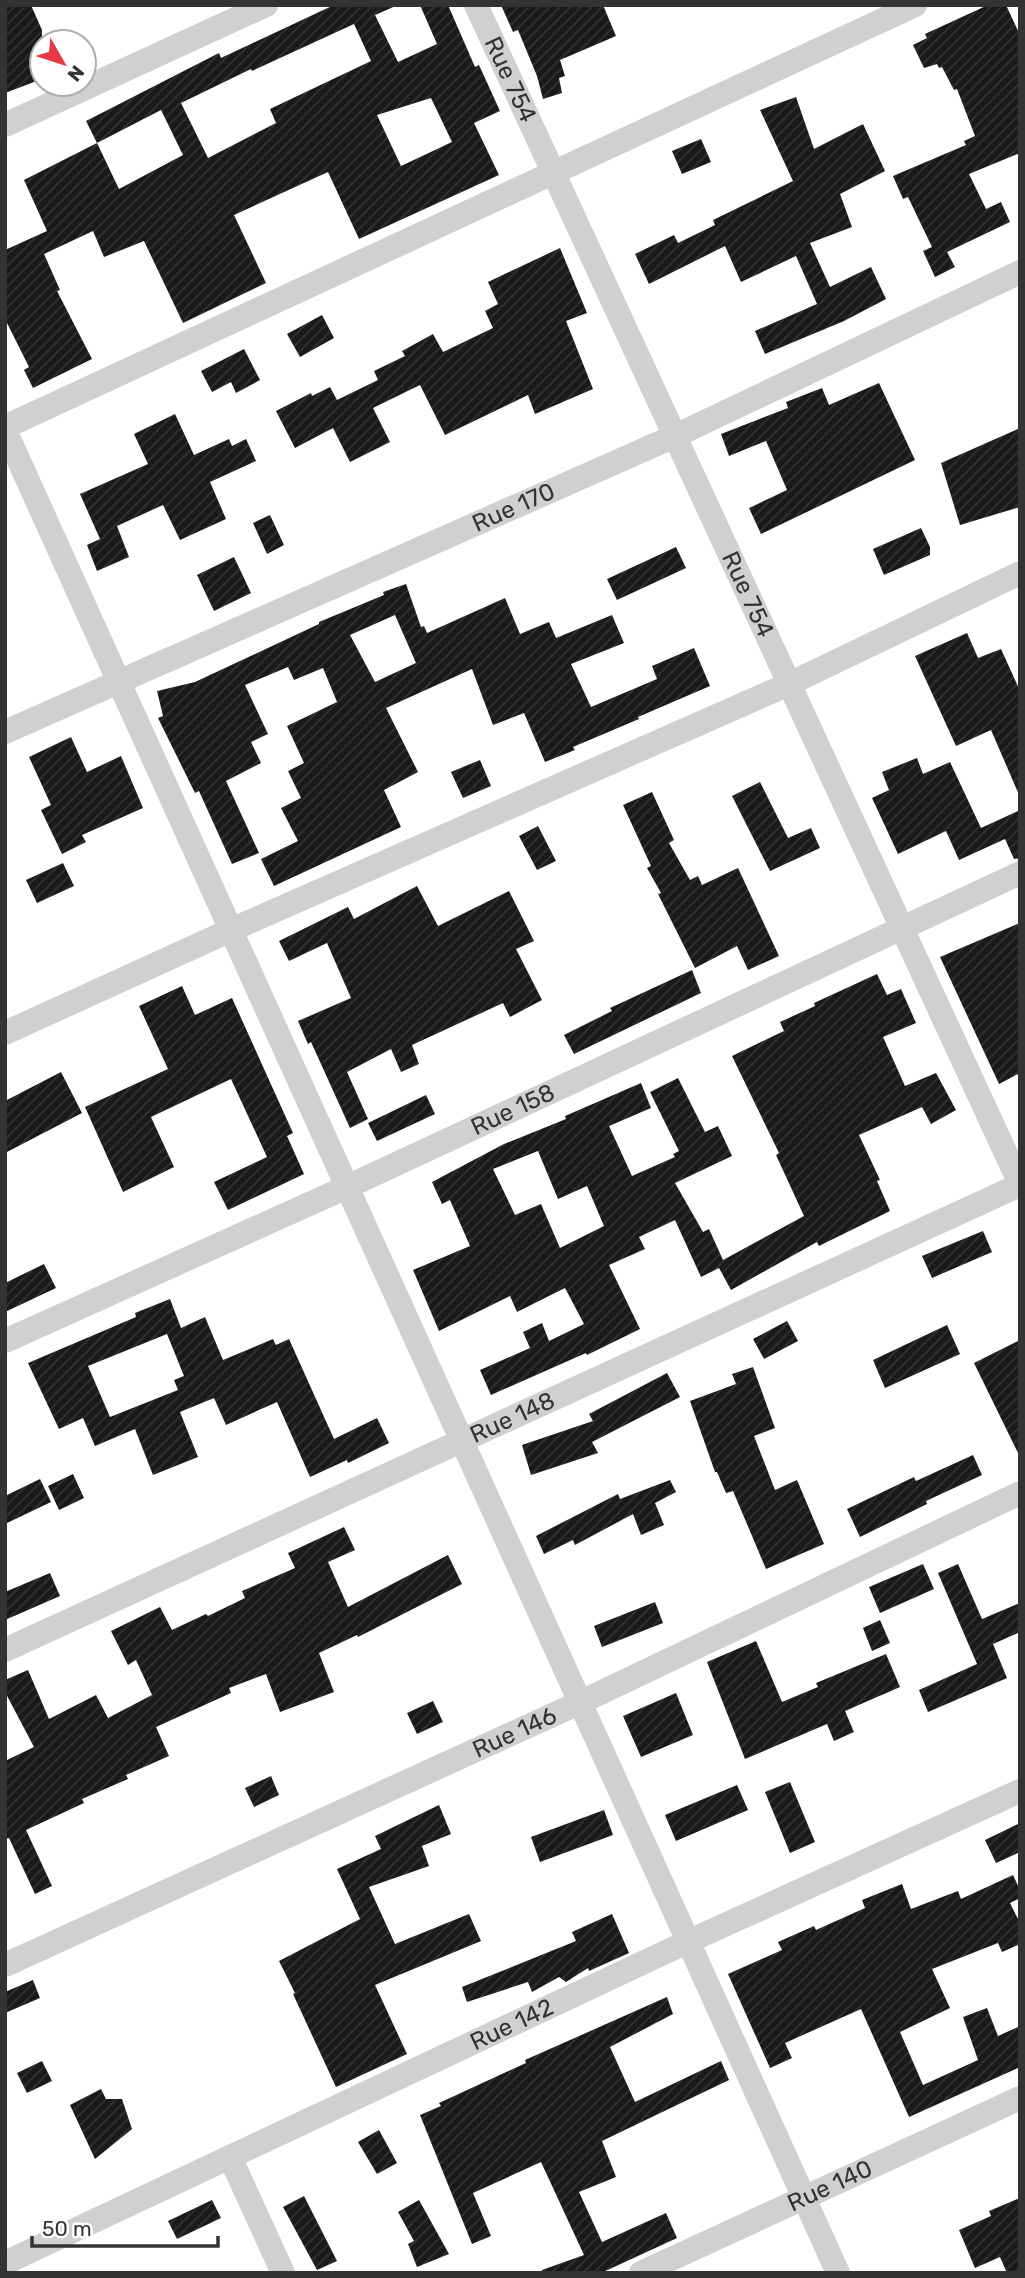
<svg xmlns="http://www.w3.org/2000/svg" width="1025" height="2278" viewBox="0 0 1025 2278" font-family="Rubik,sans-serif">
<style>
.building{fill:url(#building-hatch);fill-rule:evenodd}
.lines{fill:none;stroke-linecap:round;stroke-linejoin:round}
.street{stroke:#d0d0d0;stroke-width:24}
.labels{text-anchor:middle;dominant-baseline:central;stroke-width:7;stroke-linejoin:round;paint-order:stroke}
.street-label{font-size:24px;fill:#333;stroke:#fff}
</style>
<defs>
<pattern id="building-hatch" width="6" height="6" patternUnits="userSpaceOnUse" patternTransform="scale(1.75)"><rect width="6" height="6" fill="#1a1a1a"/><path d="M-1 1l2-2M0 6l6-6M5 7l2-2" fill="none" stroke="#333"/></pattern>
</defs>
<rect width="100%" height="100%" fill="#fff"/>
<path class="building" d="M 5,5 L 31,5 L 42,30 L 42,79 L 5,93 Z
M 334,5 L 398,5 L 375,15 L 398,62 L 437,44 L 420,5 L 448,5 L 475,67 L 479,65 L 500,111 L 474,123 L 499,175 L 359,239 L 328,172 L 234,215 L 266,283 L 183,323 L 144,241 L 104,257 L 93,231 L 44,254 L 60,290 L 57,291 L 92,359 L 33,388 L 24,370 L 29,367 L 5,319 L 5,250 L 47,231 L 24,180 L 97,143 L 86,121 L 219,53 L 221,58 ZM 354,24 L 371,61 L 270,109 L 276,123 L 208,158 L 181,103 L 251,69 L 252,71 ZM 431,98 L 452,142 L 401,166 L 377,115 ZM 161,110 L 183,155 L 119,189 L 97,143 Z
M 501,5 L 603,5 L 616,36 L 560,60 L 565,76 L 559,78 L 562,93 L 543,99 L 537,76 L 518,30 L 513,32 Z
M 988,5 L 1006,5 L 1020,35 L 1020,153 L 969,174 L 986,209 L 1001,202 L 1010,222 L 947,252 L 955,267 L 935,277 L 923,251 L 932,247 L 908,197 L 903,199 L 893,176 L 966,145 L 964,141 L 975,136 L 957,89 L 954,90 L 942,67 L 939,68 L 937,64 L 924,68 L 913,45 L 927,38 L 925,34 Z
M 796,97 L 814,149 L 863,124 L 885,171 L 840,194 L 852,227 L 810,243 L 830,287 L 871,267 L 886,299 L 844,321 L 765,354 L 755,331 L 817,304 L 796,256 L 741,282 L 725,246 L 649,284 L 635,254 L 674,235 L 678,243 L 715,225 L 713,220 L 793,181 L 760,110 Z
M 701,139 L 711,162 L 682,174 L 672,151 Z
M 560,248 L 587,313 L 566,321 L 593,389 L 535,414 L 528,395 L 445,435 L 420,385 L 373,408 L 390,442 L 350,462 L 333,428 L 295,448 L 276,411 L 311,393 L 312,396 L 330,387 L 337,400 L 378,380 L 374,371 L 405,356 L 402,351 L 433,334 L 443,352 L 493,328 L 485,311 L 498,304 L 488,282 Z
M 322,315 L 334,338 L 300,357 L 287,334 Z
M 244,349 L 260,380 L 236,393 L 231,382 L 212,392 L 201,371 Z
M 879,383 L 915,460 L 761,534 L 749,508 L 787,490 L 766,441 L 729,456 L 721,434 L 788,408 L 786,402 L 822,388 L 829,405 Z
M 175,414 L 194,455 L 229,439 L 232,446 L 246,439 L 256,461 L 210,482 L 226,519 L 180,540 L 163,505 L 117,526 L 129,557 L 97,571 L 87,545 L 100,539 L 80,494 L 148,464 L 134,434 Z
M 1020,428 L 1020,507 L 960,525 L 941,463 Z
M 270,515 L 284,545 L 267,554 L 253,523 Z
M 921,528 L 930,547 L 930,555 L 884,575 L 873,549 Z
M 676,547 L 686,568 L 617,600 L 607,579 Z
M 234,557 L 251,593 L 214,611 L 197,575 Z
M 406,584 L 421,627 L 424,626 L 427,633 L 505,598 L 520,634 L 549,622 L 556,638 L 612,615 L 624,643 L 571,664 L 591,707 L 657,679 L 652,666 L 694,648 L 710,686 L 638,717 L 639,719 L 573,747 L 575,750 L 545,762 L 524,713 L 493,725 L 472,669 L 386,708 L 418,772 L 384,790 L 401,827 L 274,886 L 261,859 L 298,841 L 281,808 L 301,798 L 288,771 L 304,763 L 287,726 L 337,702 L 323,668 L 294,680 L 288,667 L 245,685 L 268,734 L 251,742 L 261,763 L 226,781 L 259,853 L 232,864 L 199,791 L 195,793 L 158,718 L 163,716 L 157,691 L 195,682 L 319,624 L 319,622 L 384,595 L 383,592 ZM 395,615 L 416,663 L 375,682 L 350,635 Z
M 967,633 L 978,658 L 1001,649 L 1020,691 L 1020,797 L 991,730 L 956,746 L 915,656 Z
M 71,737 L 87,772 L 121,756 L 143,808 L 82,835 L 86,842 L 62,854 L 41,810 L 51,805 L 29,757 Z
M 917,758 L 923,774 L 950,762 L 981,828 L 1020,810 L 1020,858 L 1014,859 L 1005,839 L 959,860 L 946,831 L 898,854 L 872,798 L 889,790 L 882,772 Z
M 480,760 L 491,786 L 463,798 L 451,772 Z
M 760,782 L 788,838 L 811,828 L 820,848 L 770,871 L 732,796 Z
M 652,792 L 674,840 L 669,843 L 690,880 L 698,876 L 702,885 L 738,868 L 779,956 L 748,970 L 737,946 L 695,968 L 658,894 L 661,893 L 647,868 L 651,866 L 623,805 Z
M 538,826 L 556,861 L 537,870 L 519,836 Z
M 63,863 L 74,886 L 37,903 L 26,880 Z
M 417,886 L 438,926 L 509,891 L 534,941 L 516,949 L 542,1000 L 510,1017 L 503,1003 L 412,1045 L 419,1064 L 401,1072 L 391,1049 L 347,1072 L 368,1119 L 350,1128 L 311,1042 L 308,1044 L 298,1021 L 351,998 L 327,943 L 289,961 L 279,941 L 348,907 L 354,919 Z
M 1020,923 L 1020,1073 L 999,1084 L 940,957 Z
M 692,970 L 701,993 L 574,1054 L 564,1035 L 612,1011 L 610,1008 Z
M 877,974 L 887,995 L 901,989 L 916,1023 L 883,1037 L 905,1086 L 936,1073 L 956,1110 L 931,1124 L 922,1107 L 859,1135 L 880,1180 L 877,1181 L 890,1211 L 819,1246 L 817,1242 L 731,1290 L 719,1268 L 701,1277 L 675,1220 L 639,1237 L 645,1249 L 609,1265 L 640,1329 L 587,1355 L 586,1353 L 491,1395 L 480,1370 L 530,1348 L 523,1332 L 542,1323 L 549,1341 L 584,1324 L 565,1288 L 517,1312 L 510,1296 L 439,1331 L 413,1270 L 470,1246 L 450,1200 L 442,1204 L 432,1182 L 504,1144 L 566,1119 L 565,1116 L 641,1083 L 651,1108 L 609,1126 L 632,1176 L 675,1157 L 673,1154 L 679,1151 L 650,1092 L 678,1078 L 705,1132 L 718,1126 L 732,1156 L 675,1183 L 703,1232 L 709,1229 L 723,1260 L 804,1216 L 776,1155 L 779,1153 L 732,1056 L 784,1031 L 780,1022 L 815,1006 L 814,1003 ZM 538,1151 L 558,1199 L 587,1186 L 604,1226 L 560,1248 L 541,1204 L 515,1215 L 493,1169 Z
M 182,986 L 195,1015 L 232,998 L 293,1133 L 287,1136 L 304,1174 L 228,1210 L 214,1182 L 267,1157 L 231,1079 L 151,1117 L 174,1167 L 123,1192 L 85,1107 L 168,1069 L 139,1006 Z
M 61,1072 L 82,1113 L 5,1153 L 5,1101 Z
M 426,1095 L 435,1114 L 377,1141 L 368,1123 Z
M 983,1231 L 992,1252 L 932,1278 L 922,1256 Z
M 44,1264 L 56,1288 L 5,1312 L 5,1283 Z
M 170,1299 L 181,1328 L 205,1317 L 223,1360 L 273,1339 L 276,1345 L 289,1339 L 334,1439 L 377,1418 L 389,1443 L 348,1463 L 347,1460 L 310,1477 L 277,1402 L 226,1425 L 214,1398 L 180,1412 L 198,1457 L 153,1475 L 135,1429 L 95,1446 L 83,1418 L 59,1429 L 28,1363 L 136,1317 L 135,1313 ZM 167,1334 L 184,1376 L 174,1380 L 178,1390 L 110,1417 L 88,1366 Z
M 787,1321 L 798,1341 L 764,1359 L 753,1339 Z
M 947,1325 L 960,1354 L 885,1388 L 873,1360 Z
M 1020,1340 L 1020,1457 L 974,1363 Z
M 753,1367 L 775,1428 L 754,1436 L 775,1490 L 797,1480 L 824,1544 L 766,1569 L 733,1491 L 726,1493 L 717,1472 L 715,1472 L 690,1401 L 736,1384 L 732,1374 Z
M 667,1373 L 680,1397 L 592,1442 L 598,1453 L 531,1475 L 522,1445 L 593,1421 L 589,1414 Z
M 973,1455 L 982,1475 L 926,1501 L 927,1504 L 860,1537 L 847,1509 L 914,1477 L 916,1481 Z
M 73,1474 L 84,1498 L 59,1510 L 48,1486 Z
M 40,1479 L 51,1502 L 5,1524 L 5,1496 Z
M 670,1480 L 676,1492 L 655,1503 L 664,1525 L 641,1535 L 633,1514 L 575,1545 L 573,1540 L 544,1554 L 536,1536 L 618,1494 L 620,1499 Z
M 344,1527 L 355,1550 L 328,1562 L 348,1607 L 448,1555 L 462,1584 L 358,1637 L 357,1635 L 319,1653 L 334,1692 L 280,1712 L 266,1674 L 229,1688 L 231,1693 L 156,1727 L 169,1756 L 126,1775 L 128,1779 L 82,1799 L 84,1803 L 26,1830 L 52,1886 L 35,1894 L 9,1838 L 5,1839 L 5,1761 L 34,1747 L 5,1692 L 5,1680 L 28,1670 L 49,1719 L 96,1695 L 108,1718 L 152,1695 L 136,1660 L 128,1665 L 111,1631 L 160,1607 L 172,1630 L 206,1614 L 208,1616 L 245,1598 L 242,1591 L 295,1568 L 288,1553 Z
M 923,1564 L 934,1589 L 880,1613 L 869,1587 Z
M 958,1564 L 982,1619 L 1020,1603 L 1020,1632 L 993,1644 L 1007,1678 L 928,1712 L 919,1690 L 977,1664 L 938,1573 Z
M 50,1573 L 60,1596 L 5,1620 L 5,1592 Z
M 655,1602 L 663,1623 L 602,1647 L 594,1626 Z
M 880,1620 L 890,1643 L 872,1651 L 863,1628 Z
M 756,1641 L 782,1702 L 818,1687 L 816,1683 L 886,1654 L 900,1687 L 845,1711 L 854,1732 L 834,1741 L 827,1724 L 745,1759 L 707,1662 Z
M 676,1693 L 693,1735 L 641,1757 L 623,1716 Z
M 433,1701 L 443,1722 L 417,1734 L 407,1713 Z
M 271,1776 L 279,1795 L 254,1807 L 245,1788 Z
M 790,1782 L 815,1842 L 790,1853 L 765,1792 Z
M 737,1785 L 748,1810 L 676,1841 L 665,1815 Z
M 439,1805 L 451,1834 L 422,1846 L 429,1866 L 369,1887 L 395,1944 L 469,1914 L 481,1941 L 375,1985 L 407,2054 L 336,2087 L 293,1994 L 295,1993 L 279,1961 L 360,1919 L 337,1869 L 381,1849 L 375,1836 Z
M 604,1810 L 613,1835 L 540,1862 L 531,1837 Z
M 1020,1823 L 1020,1852 L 996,1863 L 985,1840 Z
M 1013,1875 L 1020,1890 L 1020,1898 L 1010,1903 L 1020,1923 L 1020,1944 L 1002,1952 L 998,1943 L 932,1969 L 950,2008 L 900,2032 L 923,2085 L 978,2060 L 963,2017 L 987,2008 L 998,2036 L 1020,2026 L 1020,2067 L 909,2117 L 861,2009 L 785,2043 L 792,2058 L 770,2068 L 728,1974 L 782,1950 L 778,1942 L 814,1926 L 816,1930 L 865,1908 L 862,1900 L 902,1884 L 911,1909 L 958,1891 L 961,1899 Z
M 612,1914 L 629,1953 L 589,1971 L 588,1968 L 566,1982 L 559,1977 L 532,1992 L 528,1982 L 467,2002 L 462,1987 L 576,1941 L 572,1932 Z
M 33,1980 L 40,1998 L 5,2013 L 5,1992 Z
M 667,1997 L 673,2014 L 610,2047 L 635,2102 L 721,2061 L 729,2080 L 602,2141 L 616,2177 L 579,2192 L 602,2242 L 666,2213 L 677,2238 L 601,2273 L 542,2273 L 542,2270 L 584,2255 L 541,2162 L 473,2193 L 491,2236 L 472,2244 L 420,2115 L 441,2106 L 439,2103 L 526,2063 L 525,2060 Z
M 42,2061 L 52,2081 L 27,2093 L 17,2073 Z
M 101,2089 L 106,2099 L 122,2099 L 132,2129 L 95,2159 L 70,2105 Z
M 379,2130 L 397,2163 L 377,2174 L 358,2142 Z
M 304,2196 L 337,2261 L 317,2270 L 283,2207 Z
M 1020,2198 L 1020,2273 L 1007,2273 L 1000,2257 L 975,2268 L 959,2230 L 991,2216 L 989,2211 Z
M 212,2200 L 221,2218 L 177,2239 L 168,2221 Z
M 419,2200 L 449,2254 L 417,2267 L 408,2244 L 414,2241 L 398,2212 Z"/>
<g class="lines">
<g class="street">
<path id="s1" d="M 476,5 L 1020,1184"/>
<path d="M 5,125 L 266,5"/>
<path d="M 5,427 L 915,5"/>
<path d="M 5,430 L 838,2273"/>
<path id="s2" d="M 5,732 L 675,436 L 1020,272"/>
<path d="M 5,1033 L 231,930 L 789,684 L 1020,573"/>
<path id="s3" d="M 5,1341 L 347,1187 L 1020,873"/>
<path id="s4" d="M 5,1650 L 1020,1185"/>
<path id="s5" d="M 5,1965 L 579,1703 L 1020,1493"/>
<path d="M 230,2157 L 283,2273"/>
<path id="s6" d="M 5,2263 L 687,1942 L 1020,1791"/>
<path id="s7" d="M 641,2273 L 1020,2098"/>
</g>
</g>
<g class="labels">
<g class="street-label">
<text stroke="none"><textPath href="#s1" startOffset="82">Rue 754</textPath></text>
<text stroke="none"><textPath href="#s2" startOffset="556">Rue 170</textPath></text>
<text stroke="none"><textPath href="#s1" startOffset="649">Rue 754</textPath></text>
<text stroke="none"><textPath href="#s3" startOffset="558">Rue 158</textPath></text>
<text stroke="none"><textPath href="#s4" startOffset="558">Rue 148</textPath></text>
<text stroke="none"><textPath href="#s5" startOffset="560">Rue 146</textPath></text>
<text stroke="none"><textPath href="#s6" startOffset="560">Rue 142</textPath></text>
<text stroke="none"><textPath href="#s7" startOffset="208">Rue 140</textPath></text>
</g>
</g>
<rect width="1025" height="2278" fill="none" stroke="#333333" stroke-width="14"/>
<g transform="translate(63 63) rotate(129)"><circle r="33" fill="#ffffff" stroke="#adadad" stroke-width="2"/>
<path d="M0-5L12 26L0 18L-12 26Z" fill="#e63946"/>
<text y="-10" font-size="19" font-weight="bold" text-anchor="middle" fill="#333333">N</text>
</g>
<path d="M32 2236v10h186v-10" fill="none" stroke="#333333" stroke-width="3.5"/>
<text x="42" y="2236" font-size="21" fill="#333333" stroke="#ffffff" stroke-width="5" paint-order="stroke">50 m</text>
</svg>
